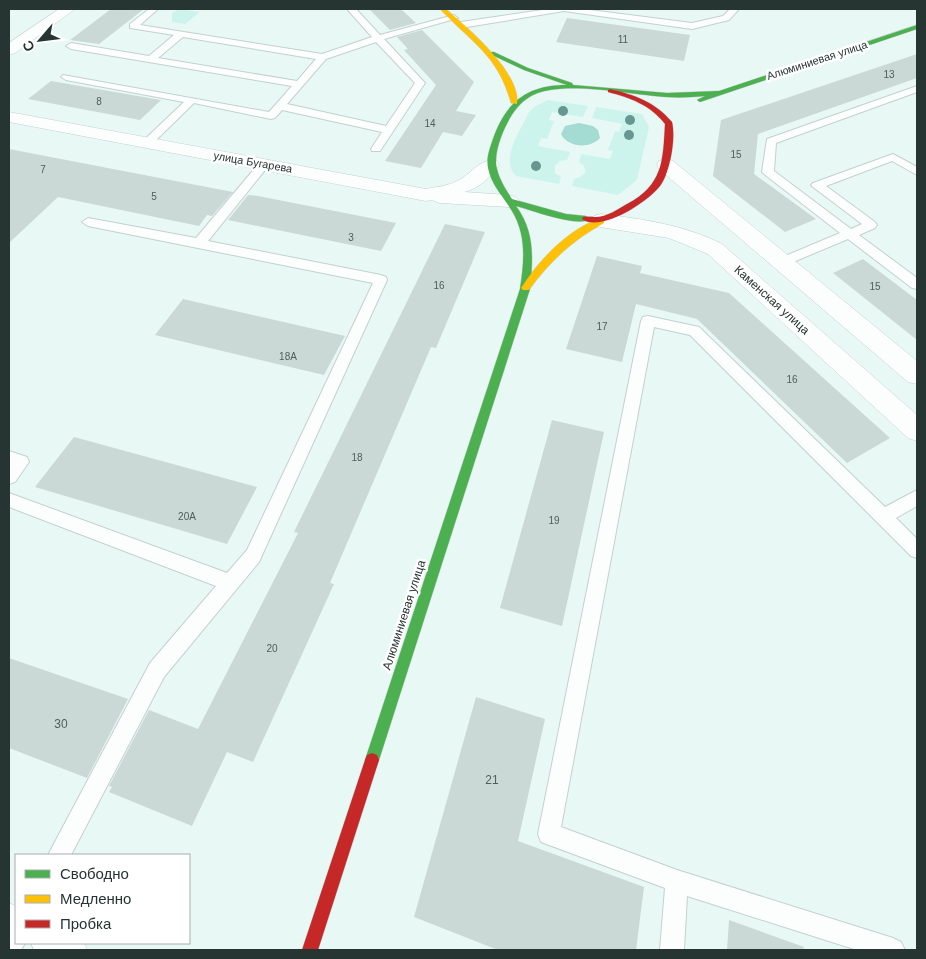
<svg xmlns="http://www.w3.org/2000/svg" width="926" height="959" viewBox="0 0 926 959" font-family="Helvetica,sans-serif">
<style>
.green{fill:#ccf4ed}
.water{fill:#a4dcd3}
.building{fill:#cbd9d6}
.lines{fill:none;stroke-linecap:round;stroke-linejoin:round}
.lane-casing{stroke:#c3d1ce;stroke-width:2}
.street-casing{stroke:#c3d1ce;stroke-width:1}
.fast-casing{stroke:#c3d1ce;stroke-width:1}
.slow-casing{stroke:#c3d1ce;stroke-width:1}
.jam-casing{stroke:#c3d1ce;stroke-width:1}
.lane{fill:#fcfefe;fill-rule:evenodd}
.street{fill:#fcfefe;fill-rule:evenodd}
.fast{fill:#4caf50;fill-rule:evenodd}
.slow{fill:#ffc107;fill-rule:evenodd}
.jam{fill:#c62828;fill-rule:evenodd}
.tree{fill:#689690}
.labels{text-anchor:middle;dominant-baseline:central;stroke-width:5;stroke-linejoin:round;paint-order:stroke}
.number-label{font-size:10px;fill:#4f5d5b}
.far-street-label{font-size:11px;fill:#263432;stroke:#fff}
.street-label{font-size:12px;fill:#263432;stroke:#fff}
.near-number-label{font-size:12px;fill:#4f5d5b}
</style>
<rect width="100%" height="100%" fill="#e8f8f5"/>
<path class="green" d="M 179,9 L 200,12 L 185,24 L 172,22 L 172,13 Z
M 548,100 L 588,106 L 583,117 L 552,112 L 549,120 L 554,121 L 547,139 L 541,138 L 538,146 L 570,152 L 567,160 L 560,161 L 555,166 L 555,173 L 561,177 L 559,184 L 516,176 C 499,159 521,130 529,112 L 534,107 Z
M 596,107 L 642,114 L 649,127 L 637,180 L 618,195 L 572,186 L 574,179 L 580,177 L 586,172 L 584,166 L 579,162 L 581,154 L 610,159 L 613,151 L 608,150 L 615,131 L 619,132 L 622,124 L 592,118 Z"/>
<path class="water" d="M 579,123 L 593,126 L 598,130 L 600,138 C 590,149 568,148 561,134 L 565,126 Z"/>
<path class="building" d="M 111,9 L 144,9 L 99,44 L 70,40 Z
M 369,9 L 401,9 L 416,23 L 390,30 Z
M 567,18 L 690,35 L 684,61 L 556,42 Z
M 422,30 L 474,82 L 456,111 L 476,115 L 462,136 L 443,132 L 421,168 L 385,161 L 436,85 L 404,50 L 408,49 L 397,37 Z
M 917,54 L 917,78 L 758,134 L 754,174 L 816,219 L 785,232 L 713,176 L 721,120 Z
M 51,81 L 161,100 L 140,120 L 28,99 Z
M 9,149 L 113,169 L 233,192 L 212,216 L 207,215 L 199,226 L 58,197 L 9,243 Z
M 248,195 L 258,196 L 396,223 L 381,251 L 228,220 Z
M 445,224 L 485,232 L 436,348 L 431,347 L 330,583 L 334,584 L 253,762 L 227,752 L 192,826 L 109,792 L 112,787 L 109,786 L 149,710 L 198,729 L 298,533 L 294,532 Z
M 597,256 L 642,266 L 640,273 L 729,293 L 890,438 L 847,463 L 697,319 L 636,304 L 622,362 L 566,349 Z
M 863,259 L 917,300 L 917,340 L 833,273 Z
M 183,299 L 345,336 L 324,375 L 155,335 Z
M 552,420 L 604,432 L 562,626 L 500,608 Z
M 74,437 L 257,487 L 227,544 L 35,487 Z
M 9,658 L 128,699 L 87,778 L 9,748 Z
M 476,697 L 545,719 L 518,841 L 644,887 L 636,950 L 498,950 L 414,917 Z
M 729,920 L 804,947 L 803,950 L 727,950 Z"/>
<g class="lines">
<g class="lane-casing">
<path id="lane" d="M 149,9 L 158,9 L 140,25 L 322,54 L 372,37 L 347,9 L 356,9 L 380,35 L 454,15 L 458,18 L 384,39 L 425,83 L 380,151 L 372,151 L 371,149 L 382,132 L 282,110 L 275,118 L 271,119 L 194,103 L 151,145 L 147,146 L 142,143 L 143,141 L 184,102 L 66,80 L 61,77 L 63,75 L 269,112 L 292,86 L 71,49 L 66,46 L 71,43 L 149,56 L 174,35 L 130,28 L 130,24 ZM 183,37 L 316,59 L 297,81 L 158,58 ZM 376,42 L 415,83 L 386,126 L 287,104 L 326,59 Z
M 549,9 L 582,9 L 692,23 L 723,16 L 730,9 L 739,9 L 729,20 L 692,29 L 564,11 L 461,28 L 457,25 L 461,22 Z
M 917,86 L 917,92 L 776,143 L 774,171 L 851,229 L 862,224 L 813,187 L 811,185 L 813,183 L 893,154 L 917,167 L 917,175 L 892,161 L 826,186 L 875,222 L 877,225 L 875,228 L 859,235 L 917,278 L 917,289 L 912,288 L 848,239 L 786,265 L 778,265 L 776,262 L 778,259 L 840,233 L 764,174 L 762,172 L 767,139 Z
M 265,160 L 269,161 L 271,163 L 269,165 L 208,241 L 381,275 L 386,277 L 387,280 L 259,562 L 164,677 L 71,855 L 48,855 L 150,663 L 216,586 L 9,507 L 9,493 L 227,573 L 247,550 L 373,283 L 88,226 L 82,222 L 88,218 L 196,238 L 261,161 Z
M 648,316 L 699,327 L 885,507 L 917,490 L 917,506 L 896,518 L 917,539 L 917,558 L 911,556 L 690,335 L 654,327 L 561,827 L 677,870 L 893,938 L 901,942 L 905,950 L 857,950 L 687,896 L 684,950 L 660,950 L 665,888 L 541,842 L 538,834 L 641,321 L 643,317 Z
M 9,451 L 27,457 L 29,462 L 15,482 L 9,484 Z
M 16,923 L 16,943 L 25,943 L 21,950 L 9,950 L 9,926 Z"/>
</g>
<g class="street-casing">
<path id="street" d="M 59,9 L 75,9 L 15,53 L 9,55 L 9,43 Z
M 9,112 L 426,189 C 436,187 448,186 457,181 C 471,175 480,157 497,161 L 499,165 C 491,177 478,189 464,192 L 509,195 L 516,197 L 519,201 L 516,205 L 509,207 L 440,203 L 432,200 L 426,201 L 9,122 Z
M 666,159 L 673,161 L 917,361 L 917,384 L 908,382 L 659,169 L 657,165 L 659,161 Z
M 601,214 C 643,219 684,225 722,244 L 917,415 L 917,441 L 908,438 L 708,254 L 669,238 L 594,226 L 591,221 L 594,216 Z
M 9,903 L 16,906 L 16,943 L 24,943 L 16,946 L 9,943 Z
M 31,943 L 84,943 L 87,950 L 34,950 Z"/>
</g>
<g class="fast-casing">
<path id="fast" d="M 917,25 L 917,29 L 700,102 L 697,100 L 705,96 C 693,97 680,98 667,97 C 631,95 562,79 531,96 C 517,104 509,118 503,132 C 491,162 495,173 512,199 L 566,214 L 586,216 L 590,219 C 579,228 531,210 516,206 C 535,232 533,258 530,289 L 379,760 L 377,765 L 372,767 L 367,765 L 365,760 L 520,289 C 524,262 527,236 512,211 C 504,198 491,184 488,168 C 486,158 490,148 493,139 C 506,102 527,85 567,85 L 524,70 L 490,54 L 490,52 L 494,52 L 528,68 L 572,83 L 573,85 L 667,93 L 719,91 Z"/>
</g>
<g class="slow-casing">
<path id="slow" d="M 440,9 L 446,9 C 468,28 521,73 517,104 L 511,103 C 498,55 472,43 440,9 Z
M 601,218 L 604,219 L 604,223 C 573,240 550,261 529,290 L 523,290 L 521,288 C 539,260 568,229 601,218 Z"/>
</g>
<g class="jam-casing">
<path id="jam" d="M 610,89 C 635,95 655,102 672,122 C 676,138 670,173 660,186 C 648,202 600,233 582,219 L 583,217 C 589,216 596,218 603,216 C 611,214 620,208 627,204 C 663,185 663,161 665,124 C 650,105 631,98 608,92 L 608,90 Z
M 372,753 L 377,755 L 379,760 L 318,950 L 302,950 L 365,760 L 367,755 Z"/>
</g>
<use href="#lane" class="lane"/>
<use href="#street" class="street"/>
<use href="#fast" class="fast"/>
<use href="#slow" class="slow"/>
<use href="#jam" class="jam"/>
</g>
<g class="tree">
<circle cx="563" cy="111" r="5"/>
<circle cx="630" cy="120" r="5"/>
<circle cx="629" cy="135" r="5"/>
<circle cx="536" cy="166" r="5"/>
</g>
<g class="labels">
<g class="number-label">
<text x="623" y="39">11</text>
<text x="889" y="74">13</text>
<text x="99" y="101">8</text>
<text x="430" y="123">14</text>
<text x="736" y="154">15</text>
<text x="43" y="169">7</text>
<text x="154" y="196">5</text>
<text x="351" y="237">3</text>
<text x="439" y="285">16</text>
<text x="875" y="286">15</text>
<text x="602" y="326">17</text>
<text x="288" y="356">18А</text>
<text x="792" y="379">16</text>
<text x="357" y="457">18</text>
<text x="187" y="516">20А</text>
<text x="554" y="520">19</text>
<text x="272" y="648">20</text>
</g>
<g class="far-street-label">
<text transform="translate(817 60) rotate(-18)">Алюминиевая улица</text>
<text transform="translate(253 162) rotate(10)">улица Бугарева</text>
</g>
<g class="street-label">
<text transform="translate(772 300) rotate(42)">Каменская улица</text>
<text transform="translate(404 615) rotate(-72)">Алюминиевая улица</text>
</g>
<g class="near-number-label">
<text x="61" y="724">30</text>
<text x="492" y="780">21</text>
</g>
</g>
<rect width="926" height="959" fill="none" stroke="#263432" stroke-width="20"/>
<rect x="15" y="854" width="175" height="90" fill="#ffffff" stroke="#a8aead"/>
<rect x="25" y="870" width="25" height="8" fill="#4caf50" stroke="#a8aead"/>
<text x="60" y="879" font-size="15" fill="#263432">Свободно</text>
<rect x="25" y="895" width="25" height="8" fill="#ffc107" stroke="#a8aead"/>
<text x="60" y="904" font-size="15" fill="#263432">Медленно</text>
<rect x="25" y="920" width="25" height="8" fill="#c62828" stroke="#a8aead"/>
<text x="60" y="929" font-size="15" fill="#263432">Пробка</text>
<g transform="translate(40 40) rotate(242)" stroke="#ffffff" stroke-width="4" paint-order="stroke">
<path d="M0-4L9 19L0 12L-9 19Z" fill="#263432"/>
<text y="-8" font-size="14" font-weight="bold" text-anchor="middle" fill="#263432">С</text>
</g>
</svg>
